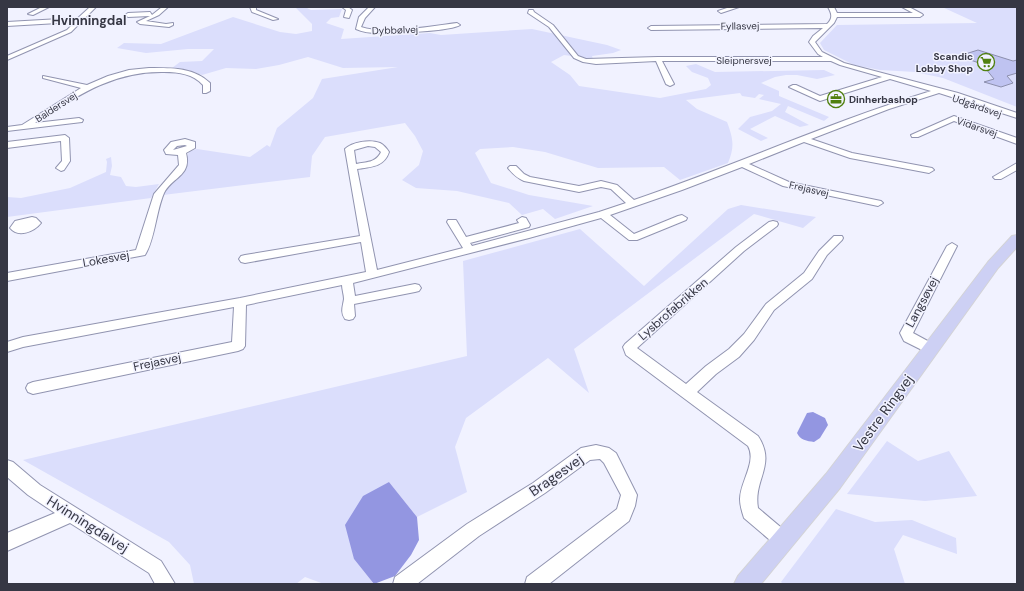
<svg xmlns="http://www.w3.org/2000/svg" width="1024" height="591" viewBox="0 0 1024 591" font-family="'DM Sans',sans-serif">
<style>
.green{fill:#dbdefc}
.water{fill:#9396e1}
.building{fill:#bfc3f1;stroke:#8c8fac}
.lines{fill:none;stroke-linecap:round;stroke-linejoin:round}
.minor-casing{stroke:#9194b0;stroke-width:2}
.major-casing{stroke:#d3d3d6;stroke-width:2}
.minor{fill:#fff;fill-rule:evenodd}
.major{fill:#cdd0f4;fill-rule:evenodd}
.labels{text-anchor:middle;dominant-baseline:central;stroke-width:3;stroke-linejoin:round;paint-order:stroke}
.far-street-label{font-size:10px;fill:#363744;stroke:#f1f2ff}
.far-poi-label{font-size:10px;font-weight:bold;fill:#363744;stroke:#f1f2ff;text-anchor:end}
.street-label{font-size:12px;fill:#363744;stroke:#f1f2ff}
.far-district-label{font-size:13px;font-weight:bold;fill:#363744;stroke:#f1f2ff}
.near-street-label{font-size:14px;fill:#363744;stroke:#f1f2ff}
</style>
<rect width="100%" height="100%" fill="#f1f2ff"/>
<path class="green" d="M 295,7 L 305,7 L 311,10 L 342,9 L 339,17 L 331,18 L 326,23 L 344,29 L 341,39 L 430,33 L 441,35 L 532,29 L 607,45 L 621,50 L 613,53 L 592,56 L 593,59 L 564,55 L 551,62 L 570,75 L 579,86 L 660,98 L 706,89 L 711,85 L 708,78 L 692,72 L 686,66 L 696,64 L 715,72 L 824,70 L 835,75 L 817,79 L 797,75 L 786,75 L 775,77 L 761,83 L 779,91 L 779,96 L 829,117 L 824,121 L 788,106 L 785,112 L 809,125 L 800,127 L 775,116 L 750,129 L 768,138 L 761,141 L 738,129 L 750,117 L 772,111 L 781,104 L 759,99 L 764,95 L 759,94 L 755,98 L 742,96 L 740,93 L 686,100 L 697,109 L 727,122 C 733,138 735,147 728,163 L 680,180 L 664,167 L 598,168 L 545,152 L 513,147 L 480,149 L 475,153 L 491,183 L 529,195 L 593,206 L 555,219 L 543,209 L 522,215 L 509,203 L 457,191 L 416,188 L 402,180 L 419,165 L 423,151 L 415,136 L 405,123 L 325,137 L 312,156 L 310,177 L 163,195 L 165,189 L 186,165 L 188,154 L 190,151 L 197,149 L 250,157 L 267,145 L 270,147 L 277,128 L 313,98 L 322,79 L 398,67 L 343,68 L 308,57 L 279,65 L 256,69 L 226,68 L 202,75 L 191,71 L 172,68 L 180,62 L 202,61 L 214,49 L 188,49 L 146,53 L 117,48 L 124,43 L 161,44 L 233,17 L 280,32 L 296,34 L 312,31 L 312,24 Z
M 942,7 L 1017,7 L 1017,107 L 943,78 L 915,72 L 880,70 L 854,65 L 824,50 L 820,43 L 837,25 L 977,23 Z
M 111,157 L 112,166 L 110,175 L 121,177 L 126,186 L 136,187 L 159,184 L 151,198 L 7,217 L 7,197 L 21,198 L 70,188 L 106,172 L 107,162 L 106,159 Z
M 741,205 L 816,217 L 803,228 L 754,214 L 574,349 L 589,393 L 548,358 L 466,418 L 455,447 L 467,492 L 417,517 L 389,482 L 354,559 L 374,584 L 324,584 L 305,577 L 296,584 L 194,584 L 190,565 L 169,542 L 23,460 L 467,356 L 463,261 L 580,229 L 644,286 L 728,209 Z
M 887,441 L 918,461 L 949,451 L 977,496 L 925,501 L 847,494 Z
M 836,509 L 875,522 L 912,520 L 956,538 L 957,554 L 903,535 L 894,549 L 905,584 L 783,584 L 781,582 Z"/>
<path class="water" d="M 813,412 L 825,418 L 828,425 L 820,438 L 814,442 C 807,441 800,440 797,433 L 807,413 Z
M 389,482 L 417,517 L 419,540 L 411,555 L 395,576 L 374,584 L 354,559 L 345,525 L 363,496 Z"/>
<path class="building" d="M 978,50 L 1013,61 L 1017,60 L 1017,73 L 1007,76 L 1013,83 L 1001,87 L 984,82 L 994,79 L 982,64 L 959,56 Z"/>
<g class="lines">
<g class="minor-casing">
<path id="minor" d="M 42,7 L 49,7 L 33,15 L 28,14 Z
M 90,7 L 96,7 L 71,32 L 7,60 L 7,56 L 67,30 L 75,22 L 7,26 L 7,22 L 78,18 Z
M 162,7 L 168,7 L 159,15 L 146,21 L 166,24 L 173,23 L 173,25 L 169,27 L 140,24 L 137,22 L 150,16 L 128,17 L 125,15 L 128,13 L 150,12 L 152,15 Z
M 250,7 L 256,7 L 256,10 L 278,19 L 273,20 L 252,12 Z
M 342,7 L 348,7 L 352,10 L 349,18 L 344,17 L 346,10 Z
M 369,7 L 375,7 L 365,18 L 361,27 C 385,35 431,26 457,23 L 460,25 C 452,31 390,34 377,33 C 370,33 363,32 356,29 L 359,17 Z
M 730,7 L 739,7 L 721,13 L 718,11 Z
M 828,7 L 834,7 L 837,13 L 913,13 L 902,7 L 909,7 L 922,14 L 923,15 L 920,17 L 837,17 L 834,23 L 815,42 L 822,52 L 844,63 L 958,93 L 1017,113 L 1017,118 L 939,93 L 889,109 L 811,139 L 852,153 L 932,168 L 934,170 L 929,173 L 850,158 L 804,142 L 749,164 L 789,182 L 881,201 L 883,203 L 878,206 L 783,186 L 742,167 L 682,190 L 610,215 L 634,234 L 678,216 L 682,215 L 687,218 L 686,220 L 637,240 L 629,240 L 601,218 L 529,238 L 353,283 L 355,296 L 415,284 L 419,285 L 421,288 L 419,291 L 415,292 L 354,304 L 355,316 L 353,319 L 349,320 L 345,319 C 340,312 343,306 344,299 C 344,295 342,289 342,285 L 246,305 L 245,346 L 243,349 L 238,351 L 33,394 L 28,392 L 26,388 L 28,384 L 33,382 L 232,342 L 234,307 L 23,347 L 7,352 L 7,342 L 23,337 L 240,298 L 366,272 L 361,242 L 245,263 L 241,262 L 239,259 L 241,256 L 245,255 L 360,236 L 345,149 C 352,142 370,139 380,143 C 384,145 387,149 389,152 C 384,167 371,167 357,169 L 377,270 L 463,248 L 447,222 L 448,220 L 456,220 L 466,237 L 519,223 L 517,220 L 522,217 L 526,218 L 530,225 L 529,227 L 470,243 L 472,246 L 599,212 L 626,203 L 611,189 L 601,187 L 579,192 L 524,181 C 517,178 513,174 508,168 L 510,166 L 516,166 L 524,174 L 530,177 L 579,186 L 601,181 L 617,185 L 634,200 C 734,166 830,122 931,91 L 890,79 L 820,101 L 789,87 L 793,85 L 796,85 L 820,96 L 882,77 L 840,65 L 831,61 L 662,61 L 674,84 L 670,86 L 666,84 L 656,61 L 596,64 L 583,62 L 574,58 L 549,27 L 528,13 L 529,10 L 533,10 L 534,12 L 553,25 L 578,56 L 586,59 L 658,57 L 823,57 L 818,54 L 809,42 L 813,36 L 823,28 L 651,30 L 648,28 L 651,26 L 827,24 C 833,18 832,14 828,7 ZM 368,146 L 375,147 L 381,152 C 376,163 366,162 356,164 L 354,150 Z
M 149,68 C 171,68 193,67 210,83 L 210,91 L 206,93 L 203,93 L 203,85 C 193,74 179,72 164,72 C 112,71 77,96 35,123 L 79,118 L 83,120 L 82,122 L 7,131 L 7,127 L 22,125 L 81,88 L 43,78 L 43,76 L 87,85 L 108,76 L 129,70 Z
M 954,116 L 1017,138 L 1017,144 L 954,121 L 918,137 L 912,137 L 911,135 Z
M 65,135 L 69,138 L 70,161 L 64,170 L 61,171 L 56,168 L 62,161 L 61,141 L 7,148 L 7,142 Z
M 185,139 L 195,142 L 195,148 L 186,153 C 192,176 172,177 164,193 C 156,211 155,239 145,255 L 7,281 L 7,273 L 136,250 L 154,194 L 179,165 L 178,155 L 166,154 L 164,150 L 171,142 ZM 185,145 L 187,146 L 173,150 L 177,146 Z
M 1017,163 L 1017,170 L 1001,179 L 995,179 L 993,177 Z
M 32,217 L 36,218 L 41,223 C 34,232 18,238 10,228 L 15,221 Z
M 773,221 L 777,222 L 778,224 L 777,226 L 744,251 L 637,348 L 686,384 L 706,366 L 729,349 L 744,334 L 766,304 L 804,273 L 819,251 L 834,236 L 842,236 L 843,238 L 842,240 L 827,255 L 812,279 L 774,310 L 754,340 L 739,357 L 716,374 L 697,392 L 758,436 C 777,465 753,479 758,508 L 790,535 L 793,541 L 790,547 L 784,550 L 778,547 L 744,518 C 742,512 740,505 740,499 C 740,482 757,462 748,446 L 626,355 L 623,347 L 625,344 L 736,247 L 769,222 Z
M 952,243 L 957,246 L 913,333 L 935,345 L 937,349 L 935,353 L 930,354 L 904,341 L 900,333 L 947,246 Z
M 596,445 L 609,448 L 616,453 L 637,495 L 635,506 L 629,521 L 549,584 L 525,584 L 527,577 L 617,509 L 621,495 L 604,463 L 600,459 L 590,460 L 545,493 L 479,536 L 417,584 L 393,584 L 395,577 L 467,524 L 533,483 L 581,448 Z
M 7,460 L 13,462 L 40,485 L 161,561 L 175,584 L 155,584 L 149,573 L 70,523 L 7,551 L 7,533 L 55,513 L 28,495 L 7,477 Z"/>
</g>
<g class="major-casing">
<path id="major" d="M 1017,235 L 1017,247 L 998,268 L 840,488 L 761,584 L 734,584 L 738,576 L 826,474 L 988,262 L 1012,236 Z"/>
</g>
<use href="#minor" class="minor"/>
<use href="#major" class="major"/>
</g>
<defs>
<g id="supermarket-ring" transform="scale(0.9)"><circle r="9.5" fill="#f1f2ff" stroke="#50800f" stroke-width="1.5"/><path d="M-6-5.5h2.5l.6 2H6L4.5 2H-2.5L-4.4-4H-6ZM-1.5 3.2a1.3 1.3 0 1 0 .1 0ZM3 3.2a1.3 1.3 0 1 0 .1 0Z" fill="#50800f"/></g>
<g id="office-ring" transform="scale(0.9)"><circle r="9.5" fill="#f1f2ff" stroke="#50800f" stroke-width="1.5"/><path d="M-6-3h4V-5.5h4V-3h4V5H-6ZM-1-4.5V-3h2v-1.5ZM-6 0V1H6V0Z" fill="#50800f"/></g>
</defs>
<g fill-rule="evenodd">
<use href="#supermarket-ring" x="986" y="62"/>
<use href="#office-ring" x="836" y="99"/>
</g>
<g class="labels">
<g class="far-street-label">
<text transform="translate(740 26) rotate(-1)">Fyllasvej</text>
<text transform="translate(395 30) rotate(-2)">Dybbølvej</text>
<text x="744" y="60">Sleipnersvej</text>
<text transform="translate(977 106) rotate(19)">Udgårdsvej</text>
<text transform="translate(56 107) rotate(-33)">Baldersvej</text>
<text transform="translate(977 127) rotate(19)">Vidarsvej</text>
<text transform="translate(809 189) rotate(13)">Frejasvej</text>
</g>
<g class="far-poi-label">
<text x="973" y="56">Scandic<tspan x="973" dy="12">Lobby Shop</tspan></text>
<text x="849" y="99" text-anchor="start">Dinherbashop</text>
</g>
<g class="street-label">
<text transform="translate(106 259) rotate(-10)">Lokesvej</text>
<text transform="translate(922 302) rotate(-62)">Langsøvej</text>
<text transform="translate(673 309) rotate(-41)">Lysbrofabrikken</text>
<text transform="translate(157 362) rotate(-12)">Frejasvej</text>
</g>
<g class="far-district-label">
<text x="89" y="20">Hvinningdal</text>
</g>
<g class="near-street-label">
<text transform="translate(883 413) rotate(-54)">Vestre Ringvej</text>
<text transform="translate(556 475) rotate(-35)">Bragesvej</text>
<text transform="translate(88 524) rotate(32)">Hvinningdalvej</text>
</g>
</g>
<rect width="1024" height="591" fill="none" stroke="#363744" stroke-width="16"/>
</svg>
